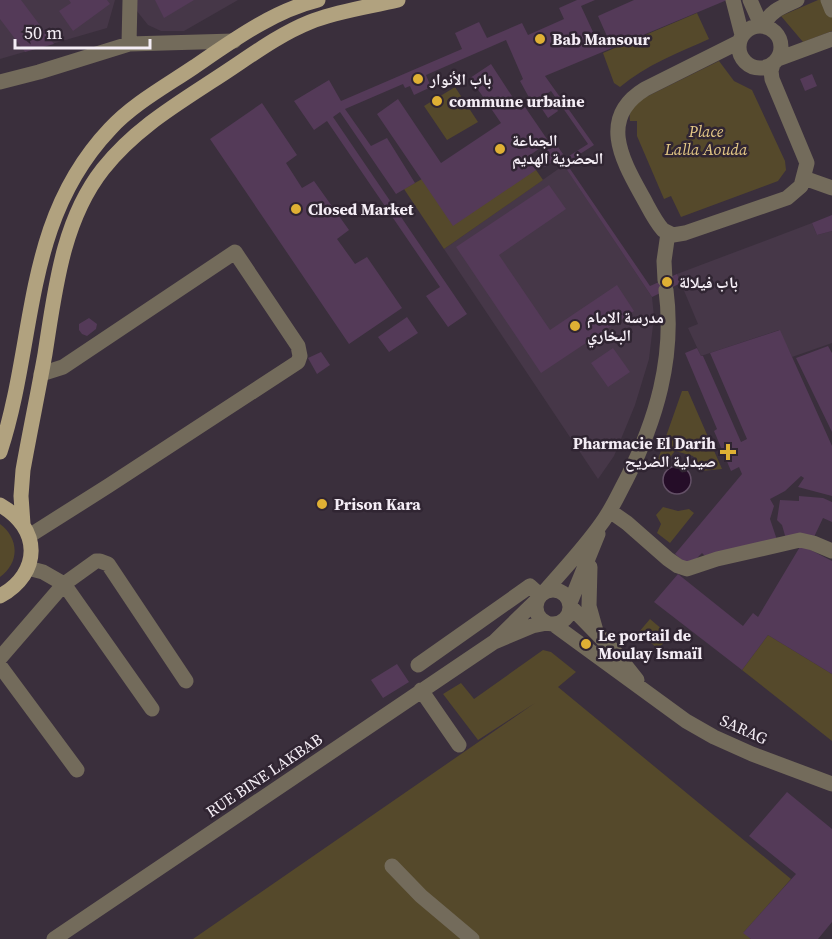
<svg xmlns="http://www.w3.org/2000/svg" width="832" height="939" viewBox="0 0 832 939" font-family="'Source Serif 4','Noto Naskh Arabic',serif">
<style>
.built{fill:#463748}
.green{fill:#55492b}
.water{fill:#250d28;stroke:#635066;stroke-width:1.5}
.building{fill:#543a58}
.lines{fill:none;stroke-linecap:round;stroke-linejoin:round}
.minor{stroke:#736b5b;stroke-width:15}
.major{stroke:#b1a27f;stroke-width:15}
.poi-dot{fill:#dfb034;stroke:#302532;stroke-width:2}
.labels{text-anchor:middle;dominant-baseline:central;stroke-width:5;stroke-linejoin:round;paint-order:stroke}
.poi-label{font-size:16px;font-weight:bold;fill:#f4edf5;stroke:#302532;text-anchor:start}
.park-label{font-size:16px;font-style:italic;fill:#e4c886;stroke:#302532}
.street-label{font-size:16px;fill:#f4edf5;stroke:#302532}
</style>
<rect width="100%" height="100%" fill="#3a2f3c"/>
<path class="built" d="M 0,0 L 115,0 L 107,28 L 0,59 Z
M 128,0 L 238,0 L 184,31 L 161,31 L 148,25 Z
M 564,165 L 652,297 L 654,317 L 649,359 L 635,405 L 614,456 L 598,479 L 444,249 Z
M 812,223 L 817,235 L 832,231 L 832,343 L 792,357 L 779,330 L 701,356 L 688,328 L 698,324 L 677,274 Z"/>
<path class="green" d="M 818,0 L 832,0 L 832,31 L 803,42 L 781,16 Z
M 697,13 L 709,39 C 678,53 646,65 620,87 L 614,83 L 603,53 Z
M 719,61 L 734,81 L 752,90 L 785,161 L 786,170 L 778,181 L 681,217 L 671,196 L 664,199 L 637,136 L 637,121 L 630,121 C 628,110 635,105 644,98 Z
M 455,87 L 478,122 L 447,140 L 424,106 Z
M 536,170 L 543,180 L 444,249 L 404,189 L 422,179 Z
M 682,391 L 688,391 L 722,469 L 702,471 L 693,456 L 675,451 L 664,465 L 657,462 Z
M 663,507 L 678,511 L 689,509 L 694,513 L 670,543 L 657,533 L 661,524 L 656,515 Z
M 0,524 C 19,538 20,563 0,577 Z
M 650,619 L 670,636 L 658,649 L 639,632 Z
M 768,635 L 832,674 L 832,741 L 742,670 Z
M 543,650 L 551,652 L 576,672 L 558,687 L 791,879 L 744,932 L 751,939 L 193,939 L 535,703 L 478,740 L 443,694 L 461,683 L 474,699 Z"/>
<path class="water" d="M663 480a14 14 0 1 1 28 0a14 14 0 1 1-28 0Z"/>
<path class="building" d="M 0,0 L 21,0 L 54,44 L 25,52 L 0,19 Z
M 69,0 L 107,0 L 110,4 L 73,31 L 59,11 L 71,3 Z
M 155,0 L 194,0 L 164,18 Z
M 577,0 L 595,0 L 581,6 L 600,47 L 610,43 L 598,16 L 634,0 L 727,0 L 545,76 L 594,145 L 566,163 L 650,286 L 677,274 L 681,283 L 652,297 L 561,161 L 588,144 L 551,91 L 532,103 L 520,81 L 523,79 L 506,40 L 426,75 L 431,87 L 414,95 L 410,86 L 405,88 L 403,84 L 345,109 L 371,146 L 387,138 L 415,183 L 396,194 L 340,112 L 333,117 L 467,314 L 448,327 L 426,296 L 440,287 L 327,121 L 314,130 L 294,101 L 329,80 L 341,101 L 462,49 L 455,33 L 479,22 L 487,38 L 522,23 L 528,35 L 564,19 L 559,8 Z
M 491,64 L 521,110 L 525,107 L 549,142 L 527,157 L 536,170 L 453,226 L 377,114 L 398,99 L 441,163 L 501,123 L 470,78 Z
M 812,74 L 817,86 L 805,91 L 800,79 Z
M 551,99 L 558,111 L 548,118 L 540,106 Z
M 262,103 L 297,155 L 286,163 L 302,188 L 314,181 L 349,230 L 337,239 L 355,264 L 367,257 L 402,308 L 349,344 L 210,139 Z
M 556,144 L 563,154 L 545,167 L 537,157 Z
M 549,185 L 566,209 L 499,255 L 550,330 L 617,285 L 634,311 L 541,373 L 456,247 Z
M 832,215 L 832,231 L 817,235 L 812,223 Z
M 407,317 L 418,333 L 389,352 L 378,337 Z
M 89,318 L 97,324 L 96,329 L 87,336 L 82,334 L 79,330 L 79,324 Z
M 780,330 L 832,446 L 832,496 L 798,487 L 804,478 L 801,476 L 785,491 L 770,499 L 774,506 L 770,519 L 777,540 L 706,557 L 702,553 L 694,561 L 683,561 L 675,554 L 742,474 L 739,467 L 731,471 L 714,431 L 717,429 L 685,353 L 697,348 L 701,356 L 703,356 L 741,442 L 747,439 L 710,353 Z
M 828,346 L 832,353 L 832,432 L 796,358 Z
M 613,348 L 630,372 L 608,387 L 591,363 Z
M 321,352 L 330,365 L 317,374 L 308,358 Z
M 799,496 L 823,498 L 832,502 L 832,522 L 823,518 L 814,537 L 786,539 L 782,525 L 777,520 L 780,500 L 799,501 Z
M 801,545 L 832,561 L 832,674 L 768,635 L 742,670 L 654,602 L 678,574 L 743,626 L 753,613 L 758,617 Z
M 397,664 L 409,682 L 383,698 L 371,680 Z
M 787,792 L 832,829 L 832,922 L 818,939 L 751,939 L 743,933 L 796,874 L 749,836 Z"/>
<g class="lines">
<path class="minor" d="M 733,0 L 742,35
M 750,0 L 761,25
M 828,0 L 832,10
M739 47a21 21 0 1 1 42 0a21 21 0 1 1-42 0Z
M 763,26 C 771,10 782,7 797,0
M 739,42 L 645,89 C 599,117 621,158 641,194 C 648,206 654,220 663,230 L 673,235 L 685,233 L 787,198 L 801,186 L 807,163 L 772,79 L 771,71 L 773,64
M 129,44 L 130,0
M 778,59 L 832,39
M 0,82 L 39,72 L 129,44 L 234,41
M 804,178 L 832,188
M 665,280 L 664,261 L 668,233
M 610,511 L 627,523 L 668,559 L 678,566 L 687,569 L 717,559 L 800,540 L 813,543 L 832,551
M 29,536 L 108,486 L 298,362 L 300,356 L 298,346 L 235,252 L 63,367 L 41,374
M 590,567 L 589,606 L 596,631
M 28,568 L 43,572 L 64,584 L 152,709
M536 607a17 17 0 1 1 34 0a17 17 0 1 1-34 0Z
M 545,591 C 564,569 584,548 601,524 C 611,511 618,495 626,480 C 656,421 675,358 666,290
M 537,600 L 494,642 L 532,626 L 547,623
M 570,603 L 598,534
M 571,607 L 614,651 L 637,680
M 553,624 L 686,721 L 714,737 L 752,754 L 832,784
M 0,658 L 64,584 L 96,561 L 100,561 L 108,564 L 186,681
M 418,665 L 530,586 L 540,595
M 0,666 L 77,770
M 421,690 L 459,745
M 392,866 L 421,896 L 472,939
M 54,939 L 494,642"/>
<path class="major" d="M 0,452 C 37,339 22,222 110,129 C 133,104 166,86 194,67 C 232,41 273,11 318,0
M 0,505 C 41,528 42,573 0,596
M 23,524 L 21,496 L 23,470 C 30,431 38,393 45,354 C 55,291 62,221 103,169 C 133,131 172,107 212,81 C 244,61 275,36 310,22 C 337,11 369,7 398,0"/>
</g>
<g class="poi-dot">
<circle cx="540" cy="39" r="6"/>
<circle cx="418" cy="79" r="6"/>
<circle cx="437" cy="101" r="6"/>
<circle cx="500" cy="149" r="6"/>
<circle cx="296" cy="209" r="6"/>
<circle cx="667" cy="282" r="6"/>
<circle cx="575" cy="326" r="6"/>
<path d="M725 443h6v6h6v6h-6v6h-6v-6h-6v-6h6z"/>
<circle cx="322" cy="504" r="6"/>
<circle cx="586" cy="644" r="6"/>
</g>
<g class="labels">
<g class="poi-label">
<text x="552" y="39">Bab Mansour</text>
<text x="430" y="79">باب الأنوار</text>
<text x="449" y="101">commune urbaine</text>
<text x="512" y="140">الجماعة<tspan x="512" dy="18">الحضرية الهديم</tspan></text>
<text x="308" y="209">Closed Market</text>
<text x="679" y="282">باب فيلالة</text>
<text x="587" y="317">مدرسة الامام<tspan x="587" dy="18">البخاري</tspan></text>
<text x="716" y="443" text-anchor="end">Pharmacie El Darih<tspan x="716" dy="18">صيدلية الضريح</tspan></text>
<text x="334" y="504">Prison Kara</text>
<text x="598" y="635">Le portail de<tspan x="598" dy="18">Moulay Ismaïl</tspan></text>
</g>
<g class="park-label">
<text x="706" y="131">Place<tspan x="706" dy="18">Lalla Aouda</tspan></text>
</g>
<g class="street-label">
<text transform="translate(744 729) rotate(24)">SARAG</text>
<text transform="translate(264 775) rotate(-34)">RUE BINE LAKBAB</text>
</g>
</g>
<path d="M15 39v9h135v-9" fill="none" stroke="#f4edf5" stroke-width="3"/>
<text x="24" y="39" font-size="18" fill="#f4edf5" stroke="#302532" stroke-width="4.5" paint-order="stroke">50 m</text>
</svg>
